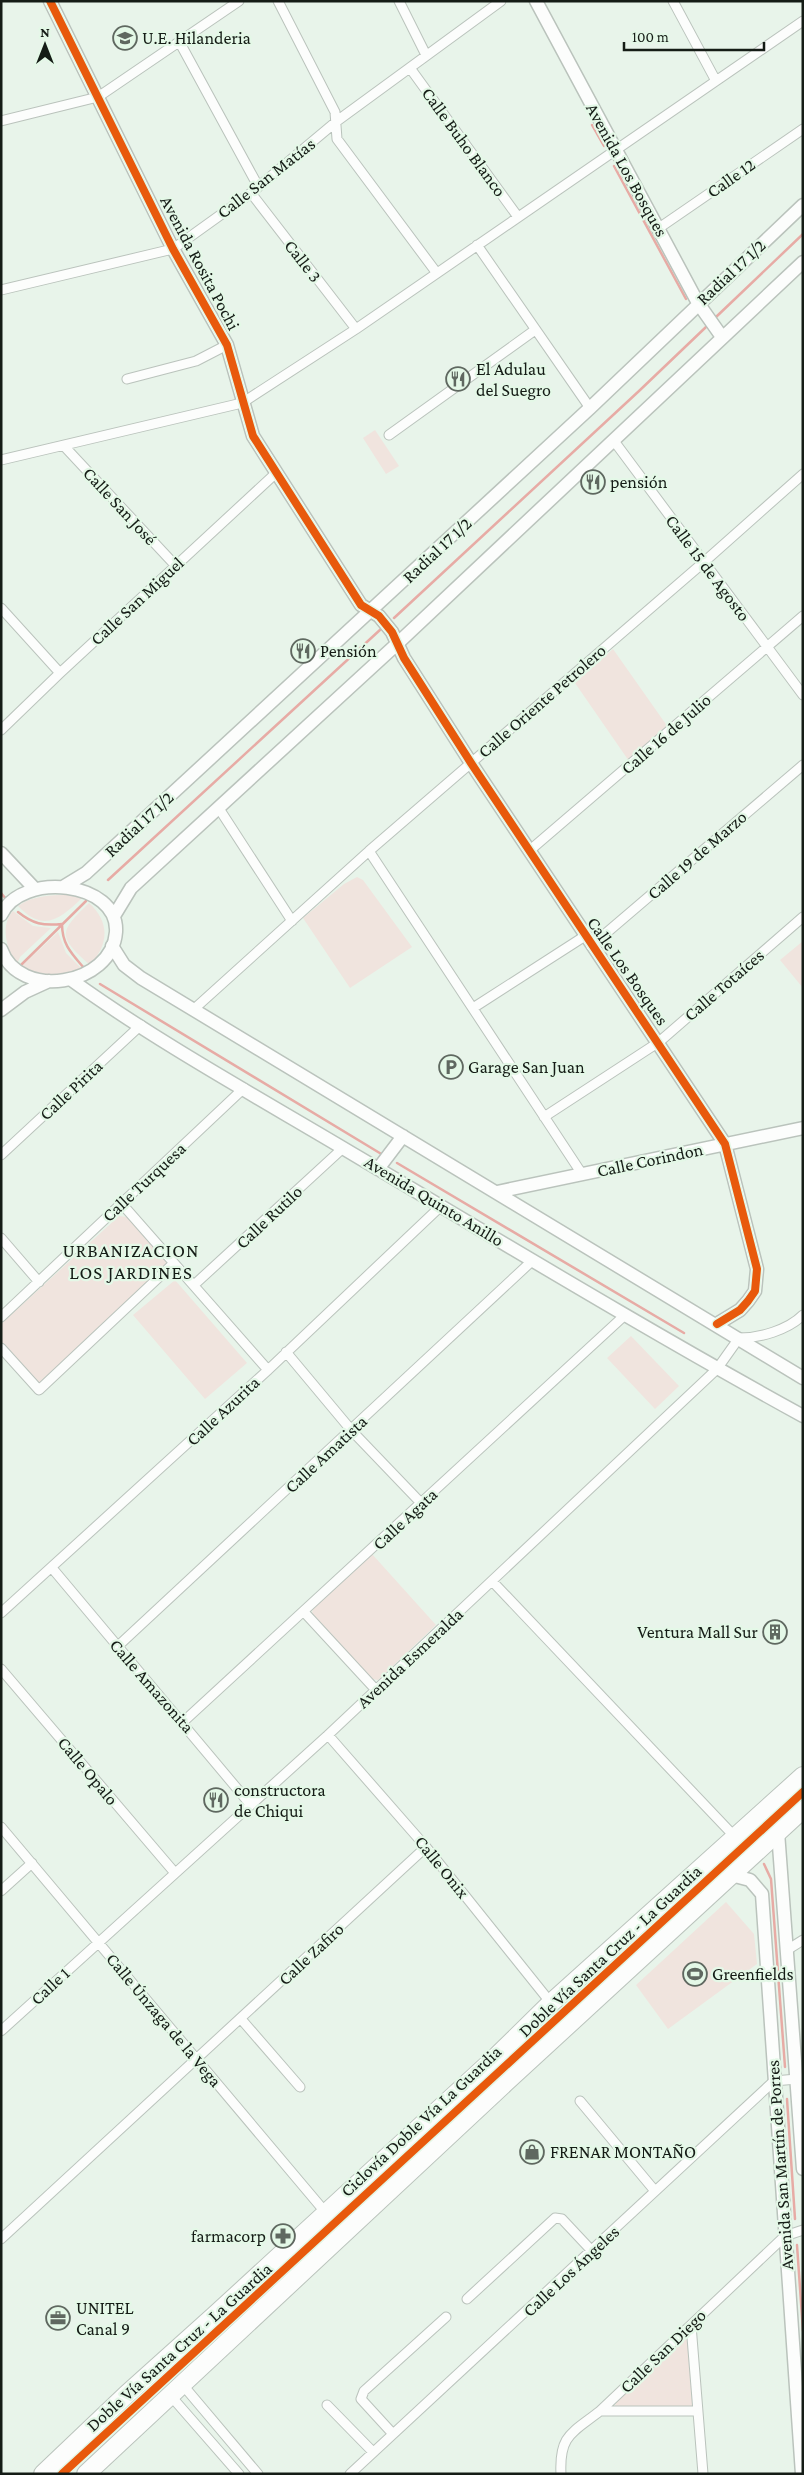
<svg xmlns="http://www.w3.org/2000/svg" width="804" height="2475" viewBox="0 0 804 2475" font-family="'Crimson Pro',serif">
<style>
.green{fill:#f0e4de}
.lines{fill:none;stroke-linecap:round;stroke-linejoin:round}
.stream{stroke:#e7aba5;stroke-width:2.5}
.street-casing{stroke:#bac3bc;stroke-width:11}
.secondary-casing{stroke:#bac3bc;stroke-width:15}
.highway-casing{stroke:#bac3bc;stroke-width:20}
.street{stroke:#fcfdfc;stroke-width:9}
.secondary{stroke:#fcfdfc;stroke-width:12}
.highway{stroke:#fcfdfc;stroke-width:18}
.cycleway-casing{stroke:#e4f8e7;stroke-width:11}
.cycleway{stroke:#e8590c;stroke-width:8}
.labels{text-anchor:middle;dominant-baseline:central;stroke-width:4.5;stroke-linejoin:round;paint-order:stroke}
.poi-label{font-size:18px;fill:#151c16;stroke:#e4f8e7;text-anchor:start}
.street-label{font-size:18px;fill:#151c16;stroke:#e4f8e7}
.neighbourhood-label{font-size:19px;letter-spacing:1px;fill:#151c16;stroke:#e4f8e7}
</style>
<rect width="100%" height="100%" fill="#e8f4ea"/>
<path class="green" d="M 375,430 L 399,466 L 386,474 L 363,438 Z
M 613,649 L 670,730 L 631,764 L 575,683 Z
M 357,877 L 363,880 L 412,947 L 350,988 L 303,918 L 344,884 Z
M 67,895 L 82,898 C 60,919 44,933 18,906 C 31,896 51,895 67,895 Z
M 89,903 C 110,922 109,944 90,965 C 57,936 59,932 89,903 Z
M 13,911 L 33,926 L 51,928 L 20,957 L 17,964 C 6,949 0,925 13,911 Z
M 58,932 L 66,953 L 82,969 C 59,976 42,977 21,967 Z
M 803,941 L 803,988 L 780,960 Z
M 119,1216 L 127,1217 L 168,1261 L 168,1264 L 42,1384 L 37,1384 L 1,1342 L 1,1324 Z
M 175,1280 L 247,1363 L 205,1399 L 133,1315 Z
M 631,1336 L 679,1386 L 655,1409 L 607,1358 Z
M 372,1554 L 436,1625 L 378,1680 L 372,1679 L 312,1614 L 313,1608 Z
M 803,1781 L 803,1801 L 638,1951 L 634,1952 L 628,1949 L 628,1944 Z
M 726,1902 L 754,1934 L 757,1964 L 668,2029 L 636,1985 Z
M 607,1965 L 611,1965 L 613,1971 L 549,2033 L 500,2076 L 379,2190 L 68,2474 L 52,2474 Z
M 688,2337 L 695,2405 L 693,2406 L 615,2407 L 616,2401 Z"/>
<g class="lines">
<path class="stream" d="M 592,125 L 604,146
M 614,166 L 686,299
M 716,317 L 803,234
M 394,618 L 639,391 L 706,327
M 108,880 L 381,629
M 1,893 L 6,899
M 18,912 C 33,924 43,926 62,924 C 62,944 71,953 84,968
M 20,966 L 86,901
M 100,984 L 383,1155
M 397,1163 L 684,1333
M 764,1864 L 771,1879 L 785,2067
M 787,2099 L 795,2219
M 797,2245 L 803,2331"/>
<g class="street-casing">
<path id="street" d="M 278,1 L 335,112 L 337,139 L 436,272
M 399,1 L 426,55
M 673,1 L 716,81
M 180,43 L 258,186
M 410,68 L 518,217
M 1,121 L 98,97 L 239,1
M 251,193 L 356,329
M 659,228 L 803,129
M 477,245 L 590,408
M 1,290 L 173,249 L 251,193 L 337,121 L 501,1
M 127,379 L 196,361 L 227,345
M 389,435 L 535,330
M 614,441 L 803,695
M 64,446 L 175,565
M 1,460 L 242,403 L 356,329 L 803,21
M 1,608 L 60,673
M 1,730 L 60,673 L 275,474
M 218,807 L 292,921
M 369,851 L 582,1174
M 529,851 L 803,616
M 591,946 L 803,765
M 473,1008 L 585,936
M 193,1010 L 369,851 L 704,562 L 803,474
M 544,1117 L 659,1042 L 803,917
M 1,1155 L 141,1025
M 122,1204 L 268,1370
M 1,1238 L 39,1282
M 194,1285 L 343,1148
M 1,1317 L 244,1088
M 1,1348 L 39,1390 L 174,1263
M 286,1352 L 352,1431 L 421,1503
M 52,1568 L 250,1804
M 492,1581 L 735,1837
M 304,1612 L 376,1690
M 1,1613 L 268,1370 L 441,1206
M 118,1646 L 533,1260
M 1,1669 L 175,1873
M 183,1722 L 625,1315
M 328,1735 L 426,1847 L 551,2003
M 1,1827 L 326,2213
M 1,1891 L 32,1863
M 787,1950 L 803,1940
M 241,2019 L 300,2087
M 1,2031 L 328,1735 L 717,1369 L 739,1338 C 760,1338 788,1330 803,1315
M 580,2101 L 655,2191
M 1,2239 L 426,1847
M 467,2299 L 555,2218 L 562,2219 L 592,2251
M 691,2325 L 703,2474
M 182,2384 L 258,2474
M 170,2395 L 239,2474
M 327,2405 L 373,2452
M 600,2411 L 698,2411
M 393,2434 L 361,2399 L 364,2391 L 446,2317
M 350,2474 L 774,2081 L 797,2079
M 561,2474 C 559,2435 572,2433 600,2411 L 785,2236 L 803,2230"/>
</g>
<g class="secondary-casing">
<path id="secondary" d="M 50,1 L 173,249 L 227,345 L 253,436 L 361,605 L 379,616 L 392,632 L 404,658 L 471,763 L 725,1144 L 757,1269 L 755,1291 L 748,1301 L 740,1310 L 717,1324
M 536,1 L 698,303 L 722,337
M 1,853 L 34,888
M 63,887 L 86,873 L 590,408 L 803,205
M 1,915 C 21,871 119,881 116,932 C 112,986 19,1001 1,949
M 114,916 L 131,888 L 398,643 L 803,262
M 112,946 L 124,965 L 141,978 L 803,1378
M 70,979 C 160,1044 263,1100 358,1157 C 505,1244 652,1333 803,1416
M 1,1010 L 25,992 L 49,981
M 378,1169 L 403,1136
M 497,1192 L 803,1128
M 778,1832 L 803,2169
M 731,1875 L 750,1880 L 762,1894 L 802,2474"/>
</g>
<g class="highway-casing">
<path id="highway" d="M 43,2474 L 126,2395 L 214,2316 L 497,2056 L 551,2003 L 803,1776
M 86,2474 L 505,2083 L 803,1809"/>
</g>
<use href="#street" class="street"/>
<use href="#secondary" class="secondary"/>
<use href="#highway" class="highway"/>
<g class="cycleway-casing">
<path id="cycleway" d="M 50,1 L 173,249 L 227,345 L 253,436 L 361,605 L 379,616 L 392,632 L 404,658 L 471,763 L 725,1144 L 757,1269 L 755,1291 L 748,1301 L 740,1310 L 717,1324
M 62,2474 L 803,1792"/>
</g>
<use href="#cycleway" class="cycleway"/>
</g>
<defs>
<g id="school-ring" transform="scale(1.25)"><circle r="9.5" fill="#e4f8e7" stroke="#5f6860" stroke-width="1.5"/><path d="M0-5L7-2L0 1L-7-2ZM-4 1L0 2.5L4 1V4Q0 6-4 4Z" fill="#5f6860"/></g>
<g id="restaurant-ring" transform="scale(1.25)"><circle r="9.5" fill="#e4f8e7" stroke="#5f6860" stroke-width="1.5"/><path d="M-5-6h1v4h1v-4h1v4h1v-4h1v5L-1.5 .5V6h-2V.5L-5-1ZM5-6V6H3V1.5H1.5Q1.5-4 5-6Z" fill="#5f6860"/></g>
<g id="parking-ring" transform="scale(1.25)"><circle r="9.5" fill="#e4f8e7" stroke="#5f6860" stroke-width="1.5"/><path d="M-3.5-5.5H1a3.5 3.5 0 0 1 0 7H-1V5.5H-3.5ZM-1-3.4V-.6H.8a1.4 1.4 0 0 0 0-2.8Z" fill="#5f6860"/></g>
<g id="building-ring" transform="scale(1.25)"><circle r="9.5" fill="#e4f8e7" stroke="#5f6860" stroke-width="1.5"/><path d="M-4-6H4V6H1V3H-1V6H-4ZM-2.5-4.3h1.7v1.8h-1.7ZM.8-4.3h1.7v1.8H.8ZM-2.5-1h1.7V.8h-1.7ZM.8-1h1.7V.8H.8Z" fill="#5f6860"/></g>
<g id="stadium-ring" transform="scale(1.25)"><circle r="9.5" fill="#e4f8e7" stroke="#5f6860" stroke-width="1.5"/><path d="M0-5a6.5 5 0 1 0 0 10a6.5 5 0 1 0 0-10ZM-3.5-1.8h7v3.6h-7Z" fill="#5f6860"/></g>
<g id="shop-ring" transform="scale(1.25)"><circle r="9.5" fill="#e4f8e7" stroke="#5f6860" stroke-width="1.5"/><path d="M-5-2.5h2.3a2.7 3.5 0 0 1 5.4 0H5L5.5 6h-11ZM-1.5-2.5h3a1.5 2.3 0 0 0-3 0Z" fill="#5f6860"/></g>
<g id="pharmacy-ring" transform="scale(1.25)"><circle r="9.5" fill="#e4f8e7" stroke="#5f6860" stroke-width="1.5"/><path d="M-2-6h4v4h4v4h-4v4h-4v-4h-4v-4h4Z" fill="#5f6860"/></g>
<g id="office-ring" transform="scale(1.25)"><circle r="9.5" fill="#e4f8e7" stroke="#5f6860" stroke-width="1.5"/><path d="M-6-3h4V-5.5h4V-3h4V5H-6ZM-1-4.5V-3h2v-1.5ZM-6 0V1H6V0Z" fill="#5f6860"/></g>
</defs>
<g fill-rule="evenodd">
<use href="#school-ring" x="125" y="38"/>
<use href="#restaurant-ring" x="458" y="379"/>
<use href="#restaurant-ring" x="593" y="482"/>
<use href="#restaurant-ring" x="303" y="651"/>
<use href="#parking-ring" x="451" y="1067"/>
<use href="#building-ring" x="775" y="1632"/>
<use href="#restaurant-ring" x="216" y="1800"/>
<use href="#stadium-ring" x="695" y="1974"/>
<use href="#shop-ring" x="532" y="2152"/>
<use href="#pharmacy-ring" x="283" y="2236"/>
<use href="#office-ring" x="58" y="2318"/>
</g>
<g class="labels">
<g class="poi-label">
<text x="142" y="38">U.E. Hilanderia</text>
<text x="476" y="369">El Adulau<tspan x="476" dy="21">del Suegro</tspan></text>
<text x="610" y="482">pensión</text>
<text x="320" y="651">Pensión</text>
<text x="468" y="1067">Garage San Juan</text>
<text x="758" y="1632" text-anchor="end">Ventura Mall Sur</text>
<text x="234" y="1790">constructora<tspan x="234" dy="21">de Chiqui</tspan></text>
<text x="712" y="1974">Greenfields</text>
<text x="550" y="2152">FRENAR MONTAÑO</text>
<text x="266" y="2236" text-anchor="end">farmacorp</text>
<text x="76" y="2308">UNITEL<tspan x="76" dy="21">Canal 9</tspan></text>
</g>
<g class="street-label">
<text transform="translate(464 142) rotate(54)">Calle Buho Blanco</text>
<text transform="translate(627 170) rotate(61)">Avenida Los Bosques</text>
<text transform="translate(266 178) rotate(-38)">Calle San Matías</text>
<text transform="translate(731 178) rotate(-35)">Calle 12</text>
<text transform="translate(303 261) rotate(52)">Calle 3</text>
<text transform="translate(200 263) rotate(62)">Avenida Rosita Pochi</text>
<text transform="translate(731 272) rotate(-43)">Radial 17 1/2</text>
<text transform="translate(120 506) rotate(47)">Calle San José</text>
<text transform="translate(437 550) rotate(-43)">Radial 17 1/2</text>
<text transform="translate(708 568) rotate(53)">Calle 15 de Agosto</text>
<text transform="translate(137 601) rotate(-43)">Calle San Miguel</text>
<text transform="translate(542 701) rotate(-41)">Calle Oriente Petrolero</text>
<text transform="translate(666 734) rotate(-41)">Calle 16 de Julio</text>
<text transform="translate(139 824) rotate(-43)">Radial 17 1/2</text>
<text transform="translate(697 855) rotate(-41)">Calle 19 de Marzo</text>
<text transform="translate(628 971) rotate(55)">Calle Los Bosques</text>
<text transform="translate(724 985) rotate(-41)">Calle Totaíces</text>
<text transform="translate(71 1090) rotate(-43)">Calle Pirita</text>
<text transform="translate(650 1160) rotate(-12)">Calle Corindon</text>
<text transform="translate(144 1182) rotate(-43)">Calle Turquesa</text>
<text transform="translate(434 1201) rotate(31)">Avenida Quinto Anillo</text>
<text transform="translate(269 1217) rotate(-43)">Calle Rutilo</text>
<text transform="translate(223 1411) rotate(-43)">Calle Azurita</text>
<text transform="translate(326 1454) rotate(-43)">Calle Amatista</text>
<text transform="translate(405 1519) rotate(-43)">Calle Agata</text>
<text transform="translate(410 1658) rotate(-43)">Avenida Esmeralda</text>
<text transform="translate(152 1686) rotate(49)">Calle Amazonita</text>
<text transform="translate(88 1771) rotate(50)">Calle Opalo</text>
<text transform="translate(442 1867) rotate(51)">Calle Onix</text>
<text transform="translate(610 1951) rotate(-43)">Doble Vía Santa Cruz - La Guardia</text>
<text transform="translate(311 1954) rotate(-43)">Calle Zafiro</text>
<text transform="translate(50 1986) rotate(-43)">Calle 1</text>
<text transform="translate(164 2020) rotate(50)">Calle Únzaga de la Vega</text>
<text transform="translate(421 2121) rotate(-43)">Ciclovía Doble Vía La Guardia</text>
<text transform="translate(780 2165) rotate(-94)">Avenida San Martín de Porres</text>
<text transform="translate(571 2271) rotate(-43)">Calle Los Ángeles</text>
<text transform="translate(179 2347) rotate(-42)">Doble Vía Santa Cruz - La Guardia</text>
<text transform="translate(663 2351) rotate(-44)">Calle San Diego</text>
</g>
<g class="neighbourhood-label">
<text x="131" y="1250">URBANIZACION<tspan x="131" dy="22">LOS JARDINES</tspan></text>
</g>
</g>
<rect width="804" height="2475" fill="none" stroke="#151c16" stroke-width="5"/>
<g transform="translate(45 45)" stroke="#e4f8e7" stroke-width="4" paint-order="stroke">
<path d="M0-4L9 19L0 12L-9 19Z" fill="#151c16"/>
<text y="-8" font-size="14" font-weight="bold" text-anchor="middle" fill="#151c16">N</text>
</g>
<path d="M624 42v8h140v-8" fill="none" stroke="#151c16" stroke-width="2.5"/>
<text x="632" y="42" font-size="15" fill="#151c16" stroke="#e4f8e7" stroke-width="4" paint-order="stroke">100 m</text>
</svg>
